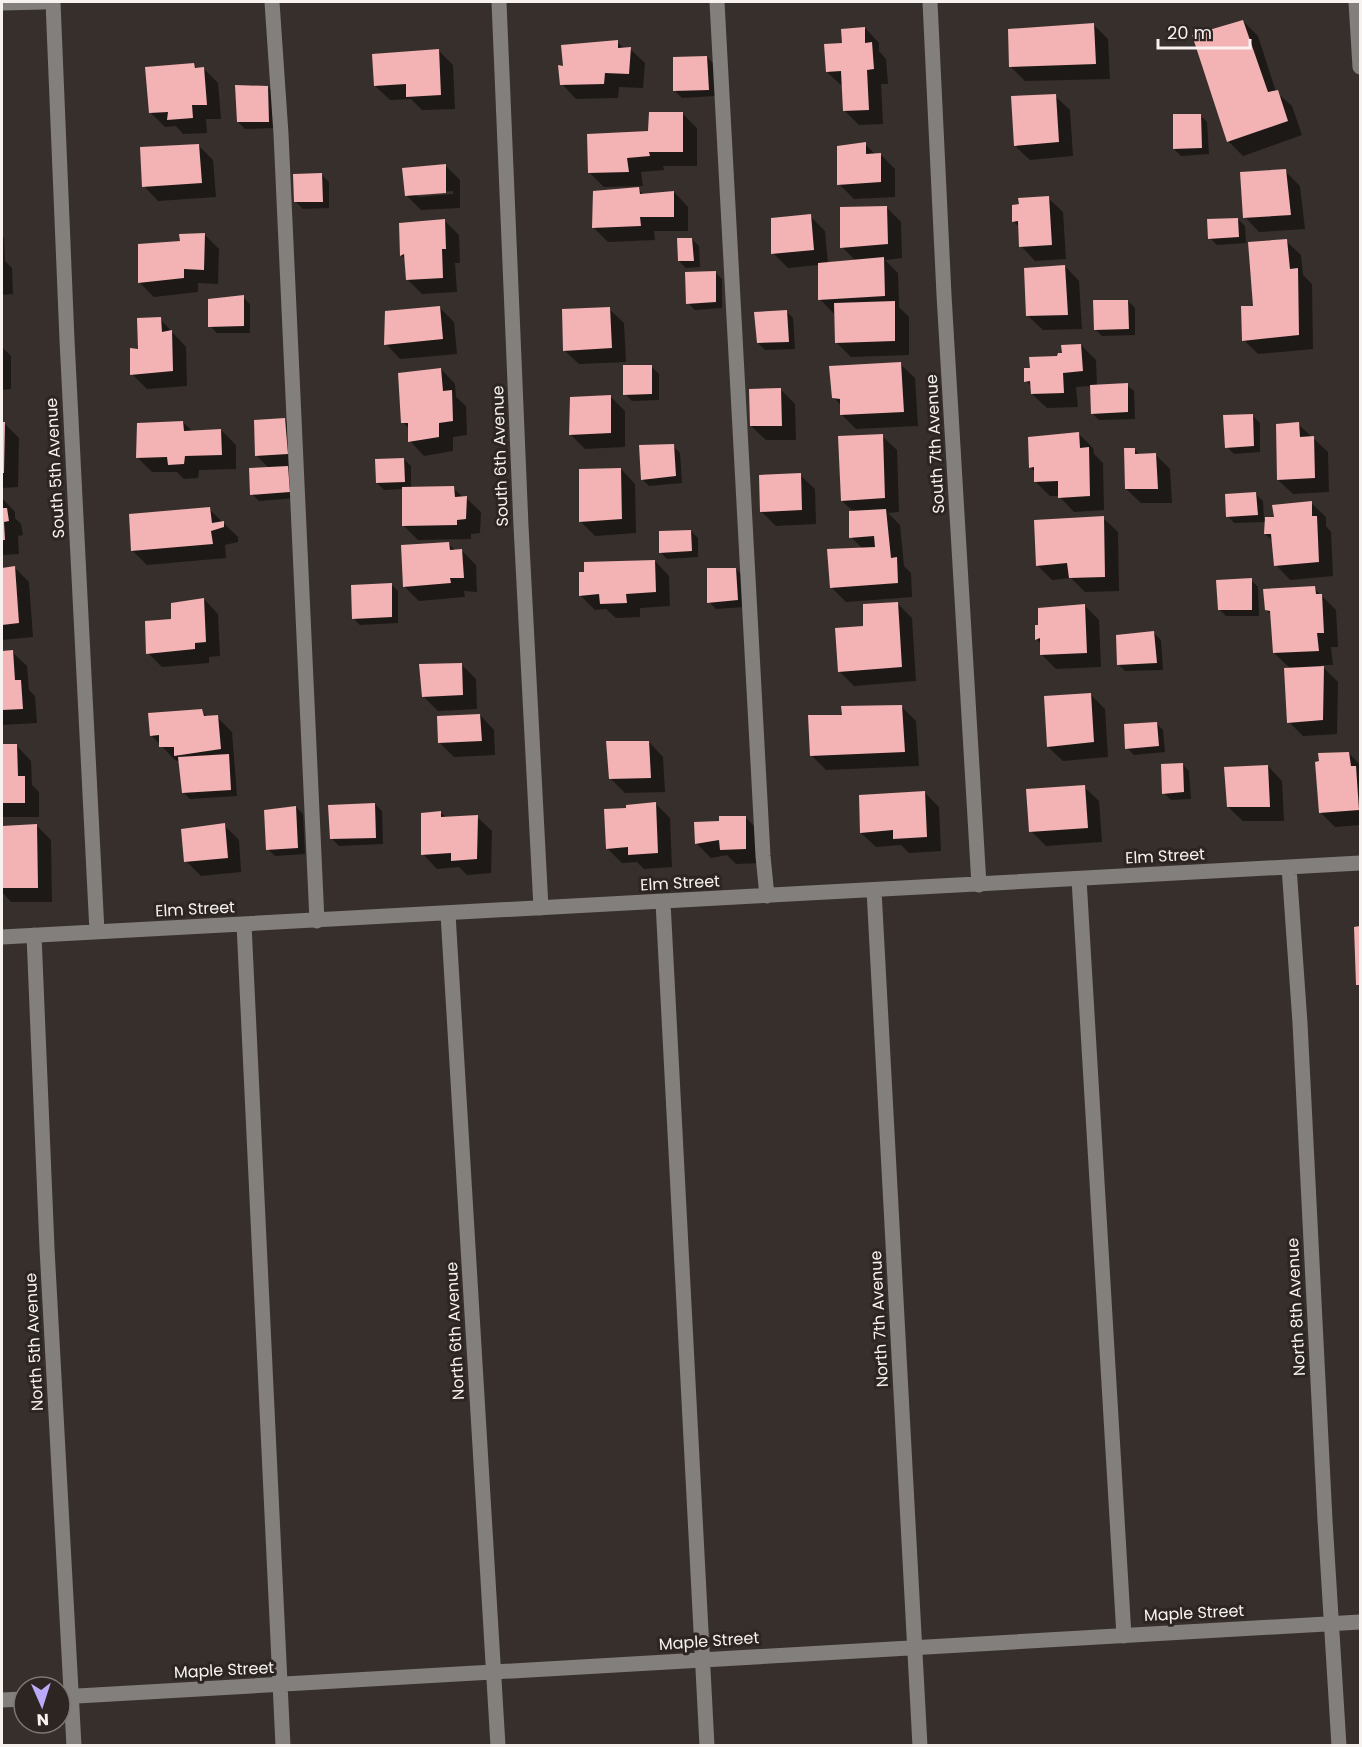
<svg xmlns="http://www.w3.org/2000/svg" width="1362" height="1747" viewBox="0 0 1362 1747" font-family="Poppins,sans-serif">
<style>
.shadow{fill:#0007;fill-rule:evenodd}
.building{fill:#f3b2b3}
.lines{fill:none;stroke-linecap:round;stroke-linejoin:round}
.minor{stroke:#837f7d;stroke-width:15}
.labels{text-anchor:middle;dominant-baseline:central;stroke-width:6;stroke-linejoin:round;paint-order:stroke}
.street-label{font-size:16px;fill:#f7f2f0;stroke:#2c2522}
</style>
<rect width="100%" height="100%" fill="#372f2c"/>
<path class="shadow" d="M 1243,21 L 1258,36 L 1276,92 L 1292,106 L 1302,135 L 1243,156 L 1228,141 Z
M 1094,25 L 1108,39 L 1110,79 L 1025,81 L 1011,67 Z
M 865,28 L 879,43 L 879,51 L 886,59 L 888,84 L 881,84 L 883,124 L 859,125 L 844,110 L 842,86 L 827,72 L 844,45 Z
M 617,42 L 625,49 L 630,49 L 645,63 L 643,88 L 619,87 L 618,98 L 576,99 L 562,84 L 565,68 Z
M 439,51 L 453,65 L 455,109 L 422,110 L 411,99 L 390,100 L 375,86 Z
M 707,57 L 714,64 L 715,96 L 682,98 L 675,91 Z
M 194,65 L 198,69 L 204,69 L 218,83 L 221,119 L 206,119 L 207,133 L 183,134 L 176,126 L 165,127 L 150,112 Z
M 268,87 L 275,94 L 275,128 L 245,129 L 238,122 Z
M 1055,96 L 1070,110 L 1073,156 L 1030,160 L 1015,146 Z
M 682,113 L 697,128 L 697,166 L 663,166 L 664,170 L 641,172 L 643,186 L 604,187 L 590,173 L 650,132 Z
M 1200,115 L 1207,122 L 1209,154 L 1181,156 L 1174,149 Z
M 865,144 L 876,155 L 881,155 L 895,169 L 895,197 L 854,199 L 839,184 Z
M 199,146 L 213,160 L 216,197 L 158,201 L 144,186 Z
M 445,165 L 460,180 L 460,208 L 421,210 L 406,195 ZM 453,191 L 453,194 L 417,197 L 417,194 Z
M 1285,171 L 1300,186 L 1305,229 L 1259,232 L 1245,217 Z
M 322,175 L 329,182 L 329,208 L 303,209 L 296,202 Z
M 638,189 L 644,195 L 674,192 L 688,207 L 688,231 L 654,231 L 655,240 L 608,242 L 594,228 Z
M 1048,198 L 1063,212 L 1066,259 L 1035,261 L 1021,246 L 1020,228 L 1014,222 Z
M 886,207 L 901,222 L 902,258 L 885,260 L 898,273 L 899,307 L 909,317 L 909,355 L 851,357 L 836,342 L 834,314 L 820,299 L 819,265 L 788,268 L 773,253 L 810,216 L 825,231 L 828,264 L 856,261 L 842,247 Z
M 1238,219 L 1245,226 L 1246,243 L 1217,245 L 1210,238 Z
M 444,220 L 459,235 L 460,263 L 455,263 L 457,292 L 422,294 L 407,279 L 406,260 L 401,255 Z
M 204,234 L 219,249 L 218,284 L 198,283 L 198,292 L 154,297 L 140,283 L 139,245 L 182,242 Z
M 2,236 L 4,238 L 5,261 L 12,268 L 13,294 L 2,295 Z
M 692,239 L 699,246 L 700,267 L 686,268 L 679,261 Z
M 1286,241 L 1301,255 L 1303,275 L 1312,284 L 1313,349 L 1258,354 L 1244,340 L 1255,307 Z
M 1065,266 L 1079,281 L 1082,329 L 1043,330 L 1028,316 Z
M 715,272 L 722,279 L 722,308 L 695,310 L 688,303 Z
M 243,297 L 250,304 L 250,333 L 217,333 L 210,326 Z
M 1128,301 L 1135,308 L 1135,335 L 1102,336 L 1095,329 Z
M 440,308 L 454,322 L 457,354 L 400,359 L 386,344 Z
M 609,309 L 624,323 L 626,362 L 579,364 L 564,350 Z
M 786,311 L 793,318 L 795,349 L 765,350 L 758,343 Z
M 160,319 L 186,347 L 187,386 L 147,389 L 132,374 L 140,350 Z
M 2,338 L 2,347 L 11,356 L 11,389 L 2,390 Z
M 1081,345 L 1096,360 L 1097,386 L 1127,385 L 1134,391 L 1135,419 L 1099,420 L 1092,413 L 1091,386 L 1076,387 L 1078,407 L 1047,408 L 1032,394 L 1032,387 L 1026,381 L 1032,369 Z
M 900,364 L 915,378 L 918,426 L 856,429 L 841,414 L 841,405 L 834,398 Z
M 652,367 L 659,374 L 659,400 L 632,401 L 625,394 Z
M 441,369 L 455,384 L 456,397 L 466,406 L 467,435 L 453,437 L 453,451 L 424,456 L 410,441 L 409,429 L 403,422 Z
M 780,389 L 795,404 L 796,440 L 766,440 L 751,426 Z
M 610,396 L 625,411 L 625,447 L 585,449 L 571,435 Z
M 1253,416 L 1260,423 L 1260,452 L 1234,454 L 1227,447 Z
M 285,420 L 299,435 L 296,498 L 259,501 L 252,494 L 269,468 L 257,456 Z
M 183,422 L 193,432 L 221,430 L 236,445 L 236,469 L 199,470 L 198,478 L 184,479 L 177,472 L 152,472 L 137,457 Z
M 2,423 L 4,423 L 19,438 L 18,487 L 2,488 Z
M 1298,424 L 1328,452 L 1329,492 L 1293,494 L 1278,480 Z
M 1079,434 L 1093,448 L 1094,454 L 1103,463 L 1104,510 L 1074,512 L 1059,496 L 1050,496 L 1036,482 L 1036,473 L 1030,467 Z
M 882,436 L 897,450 L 899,512 L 888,513 L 900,525 L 904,566 L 911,573 L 912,597 L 846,602 L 831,587 L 863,549 L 851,537 L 854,512 L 842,501 Z
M 673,446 L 680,453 L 682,483 L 649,486 L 642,479 Z
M 1134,449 L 1140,455 L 1155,454 L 1170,469 L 1172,503 L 1141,503 L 1126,489 Z
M 404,459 L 411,466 L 411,489 L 453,488 L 464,498 L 466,498 L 481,512 L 480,533 L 471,534 L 471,539 L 418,540 L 404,526 L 403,489 L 384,490 L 377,483 Z
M 621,469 L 635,484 L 636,533 L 595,536 L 580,521 Z
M 800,475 L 815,489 L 816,524 L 776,526 L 761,511 Z
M 1256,494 L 1263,501 L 1264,519 L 1276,518 L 1311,503 L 1326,517 L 1326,526 L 1331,532 L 1333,576 L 1290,580 L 1276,565 L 1274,542 L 1265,534 L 1266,522 L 1234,523 L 1228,516 Z
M 2,498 L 15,512 L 15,518 L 21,524 L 23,535 L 18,536 L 19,554 L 2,555 Z
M 209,509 L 238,537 L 238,542 L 225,545 L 226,558 L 147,565 L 132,550 Z
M 1103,518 L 1118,532 L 1119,591 L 1085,592 L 1071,578 L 1052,580 L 1037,565 Z
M 691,531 L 698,538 L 698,557 L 667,559 L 660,552 Z
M 449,544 L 456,551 L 461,550 L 476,565 L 477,592 L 464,591 L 465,597 L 419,601 L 405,587 Z
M 655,561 L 669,576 L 670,606 L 640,608 L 640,617 L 616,618 L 606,609 L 595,610 L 580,595 Z
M 15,568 L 29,582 L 33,637 L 2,640 L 2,569 Z
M 736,569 L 743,576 L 744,607 L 716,609 L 709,602 Z
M 1251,580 L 1258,587 L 1259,616 L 1226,616 L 1219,609 Z
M 391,584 L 398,591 L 398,623 L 360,625 L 353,618 Z
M 1314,588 L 1336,610 L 1338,647 L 1331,647 L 1333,665 L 1321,665 L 1338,682 L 1337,734 L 1303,736 L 1289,722 L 1291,669 L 1274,653 L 1272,615 L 1266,610 Z
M 204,599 L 218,614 L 220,656 L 209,657 L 209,663 L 162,667 L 148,653 L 172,621 Z
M 897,603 L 912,618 L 916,681 L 854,686 L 839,671 L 865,628 Z
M 1084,605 L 1099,620 L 1101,667 L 1056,669 L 1042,655 L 1042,645 L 1036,639 Z
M 1154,633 L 1161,640 L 1163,670 L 1125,671 L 1118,664 Z
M 2,652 L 12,652 L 27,666 L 29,690 L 35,696 L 37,723 L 2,725 Z
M 462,665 L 476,679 L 477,709 L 438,711 L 423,696 Z
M 1090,694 L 1105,709 L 1108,757 L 1063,761 L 1048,747 Z
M 901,706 L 916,721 L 919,766 L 826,770 L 812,756 L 843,716 Z
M 201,711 L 208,717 L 217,717 L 232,732 L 237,796 L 190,799 L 183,792 L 180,761 L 176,761 L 151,735 Z
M 480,715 L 494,730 L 495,755 L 454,757 L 440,743 Z
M 1156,723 L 1163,730 L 1165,752 L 1134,755 L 1127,748 Z
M 649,742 L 663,757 L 665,792 L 625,793 L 610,778 Z
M 2,746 L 17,746 L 31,761 L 32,785 L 39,792 L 39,817 L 2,817 Z
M 1349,753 L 1360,765 L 1360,825 L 1335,827 L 1320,812 Z
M 1182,764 L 1189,771 L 1191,799 L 1171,800 L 1164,793 Z
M 1268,766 L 1282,781 L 1284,821 L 1243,821 L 1228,807 Z
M 1084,787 L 1099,801 L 1102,842 L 1046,846 L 1031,831 Z
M 924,792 L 939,807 L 941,851 L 909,853 L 901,845 L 876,847 L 861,833 Z
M 375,804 L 382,811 L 383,844 L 339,846 L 332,839 Z
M 656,804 L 670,818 L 672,867 L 644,869 L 637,862 L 622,863 L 607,848 L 628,809 Z
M 296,807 L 303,814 L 305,854 L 275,856 L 268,849 Z
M 440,812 L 447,818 L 477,817 L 492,831 L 491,873 L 467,875 L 459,867 L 437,869 L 423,854 Z
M 745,817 L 760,832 L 760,863 L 736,864 L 727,855 L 711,858 L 696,843 L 720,822 Z
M 36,825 L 51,840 L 52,902 L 11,902 L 2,892 L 2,827 Z
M 224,825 L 239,840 L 241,872 L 201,876 L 186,861 Z
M 1355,928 L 1360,928 L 1360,987 L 1358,985 Z"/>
<path class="building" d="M 1243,20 L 1268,92 L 1278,90 L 1288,121 L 1227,142 L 1192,35 Z
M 1094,23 L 1096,64 L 1009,67 L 1008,29 Z
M 865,27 L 865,43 L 872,42 L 874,69 L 867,70 L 869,110 L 843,111 L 841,71 L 826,72 L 824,44 L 842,43 L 841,29 Z
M 618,40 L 618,48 L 631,47 L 629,74 L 605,73 L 604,84 L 560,85 L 558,65 L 563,66 L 561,45 Z
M 439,49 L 441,95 L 406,97 L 406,84 L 374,86 L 372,54 Z
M 707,56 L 709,90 L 673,91 L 673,57 Z
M 194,63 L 195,68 L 204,67 L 207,105 L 192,105 L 193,118 L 167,120 L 168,112 L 149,113 L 145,67 Z
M 235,85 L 268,86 L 269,122 L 237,122 Z
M 1056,94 L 1059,142 L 1014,146 L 1011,96 Z
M 649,112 L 683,112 L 683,152 L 649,152 L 650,156 L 627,158 L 629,172 L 588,173 L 587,134 L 648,131 Z
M 1173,114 L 1201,114 L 1202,148 L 1173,149 Z
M 866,142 L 866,154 L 881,153 L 881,182 L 837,185 L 837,146 Z
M 199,144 L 202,183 L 142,187 L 140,147 Z
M 446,164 L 446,193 L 405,196 L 402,168 Z
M 1286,169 L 1291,215 L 1243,218 L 1240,172 Z
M 322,173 L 323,202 L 294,202 L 293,174 Z
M 639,187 L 640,194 L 674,191 L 674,217 L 640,217 L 641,226 L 592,228 L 593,191 Z
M 1049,196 L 1052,245 L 1019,247 L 1018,221 L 1012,222 L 1012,205 L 1019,204 L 1018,198 Z
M 887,206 L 888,244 L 840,248 L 840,207 Z
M 811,214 L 814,250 L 771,254 L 771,218 Z
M 1238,218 L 1239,237 L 1208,239 L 1207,219 Z
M 445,219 L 446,249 L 442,249 L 443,278 L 406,280 L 404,254 L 400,256 L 399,223 Z
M 205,233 L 204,270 L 184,269 L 184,278 L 138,283 L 138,244 L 180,241 L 179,234 Z
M 677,238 L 692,238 L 694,261 L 678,261 Z
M 1287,239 L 1290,269 L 1298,268 L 1299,335 L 1242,341 L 1241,306 L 1253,306 L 1248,242 Z
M 884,257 L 885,296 L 818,300 L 818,263 Z
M 1065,265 L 1068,315 L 1026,316 L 1024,268 Z
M 716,271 L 716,302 L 686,304 L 685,272 Z
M 244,295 L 244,326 L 208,327 L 208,299 Z
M 1093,300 L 1128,300 L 1129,329 L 1094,330 Z
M 895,301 L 895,341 L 835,343 L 834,303 Z
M 440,306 L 443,339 L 384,345 L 385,311 Z
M 610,307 L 612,348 L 563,351 L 562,309 Z
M 787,310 L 789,342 L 757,343 L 754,312 Z
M 161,317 L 162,332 L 172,330 L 173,371 L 130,375 L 130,348 L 138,349 L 137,318 Z
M 1081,344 L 1083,371 L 1063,373 L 1064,393 L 1031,394 L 1030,381 L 1024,382 L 1024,368 L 1030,368 L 1029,357 L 1057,356 L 1058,353 L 1062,353 L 1061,345 Z
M 901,362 L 904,412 L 840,415 L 840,399 L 832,398 L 829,366 Z
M 623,365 L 652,365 L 652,394 L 623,395 Z
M 441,368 L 443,391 L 452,390 L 453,421 L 439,423 L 439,437 L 408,442 L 408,423 L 401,423 L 398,373 Z
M 1128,383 L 1128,412 L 1091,414 L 1090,385 Z
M 781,388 L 782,426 L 750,426 L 749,389 Z
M 611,395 L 611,433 L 569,435 L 570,397 Z
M 1253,414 L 1254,446 L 1225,448 L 1223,415 Z
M 285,418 L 288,454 L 255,456 L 254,420 Z
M 183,421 L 184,431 L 221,429 L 222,455 L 185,456 L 184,464 L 168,465 L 167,457 L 136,458 L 137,423 Z
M 2,422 L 5,422 L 4,473 L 2,473 Z
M 1299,422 L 1300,437 L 1314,436 L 1315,478 L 1277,480 L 1276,424 Z
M 1079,432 L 1080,448 L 1089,447 L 1090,496 L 1058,498 L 1058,481 L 1034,482 L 1034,467 L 1029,468 L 1028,437 Z
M 883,434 L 885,498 L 841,501 L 838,436 Z
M 674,444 L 676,476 L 641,480 L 639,445 Z
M 1124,448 L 1135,448 L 1135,454 L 1156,453 L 1158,489 L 1125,489 Z
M 404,458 L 405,482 L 376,483 L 375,459 Z
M 288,466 L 290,492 L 250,495 L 249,468 Z
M 621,468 L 622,519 L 579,522 L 579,469 Z
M 801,473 L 802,510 L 760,512 L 759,475 Z
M 454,486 L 455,497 L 467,496 L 466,519 L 457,520 L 457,525 L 402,526 L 402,487 Z
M 1256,492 L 1258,515 L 1226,517 L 1225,494 Z
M 1312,501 L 1312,516 L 1317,516 L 1319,562 L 1274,566 L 1271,534 L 1264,534 L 1265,517 L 1274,517 L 1272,505 Z
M 210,507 L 212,523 L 224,521 L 224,527 L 211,531 L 213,544 L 131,551 L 129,514 Z
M 2,508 L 7,508 L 9,521 L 4,522 L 5,540 L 2,540 Z
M 886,509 L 891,558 L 897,557 L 898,583 L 830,588 L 827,549 L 875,547 L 874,536 L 849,538 L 849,511 Z
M 1104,516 L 1105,577 L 1069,578 L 1067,563 L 1036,566 L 1034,520 Z
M 691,530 L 692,551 L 659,553 L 659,531 Z
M 449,542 L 450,550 L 462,549 L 464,578 L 450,578 L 451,583 L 403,587 L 401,545 Z
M 655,560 L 656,592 L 626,594 L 627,603 L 600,604 L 599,594 L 579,596 L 579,572 L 584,572 L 584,562 Z
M 15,566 L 19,623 L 2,625 L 2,568 Z
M 707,568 L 736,568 L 738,600 L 707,603 Z
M 1252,578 L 1252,610 L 1218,610 L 1216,580 Z
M 392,583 L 392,617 L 352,619 L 351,585 Z
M 1315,586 L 1316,594 L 1322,594 L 1324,633 L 1317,633 L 1319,651 L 1273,653 L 1270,611 L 1265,610 L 1263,589 Z
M 204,598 L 206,642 L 195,643 L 195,649 L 146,654 L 145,621 L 171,619 L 171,603 Z
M 898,602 L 902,667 L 838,672 L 835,628 L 863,626 L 863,604 Z
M 1085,604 L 1087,653 L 1040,655 L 1040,638 L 1035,640 L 1035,625 L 1038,625 L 1038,608 Z
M 1154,631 L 1157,663 L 1117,665 L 1116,635 Z
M 13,650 L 15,680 L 21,680 L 23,709 L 2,710 L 2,651 Z
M 462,663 L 463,695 L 422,697 L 419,664 Z
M 1324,666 L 1323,720 L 1287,723 L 1284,668 Z
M 1091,693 L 1094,742 L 1047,747 L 1044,696 Z
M 902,705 L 905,752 L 810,756 L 808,715 L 842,715 L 841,706 Z
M 202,709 L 204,716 L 218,715 L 221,749 L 174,756 L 174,747 L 159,747 L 159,735 L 150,736 L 148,713 Z
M 480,714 L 482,741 L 438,743 L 437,716 Z
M 1157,722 L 1159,746 L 1125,749 L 1124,724 Z
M 606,741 L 649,741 L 651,778 L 609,779 Z
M 2,744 L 17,744 L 18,776 L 25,776 L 25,803 L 2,803 Z
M 1349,752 L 1351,766 L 1356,766 L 1359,810 L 1319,813 L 1315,762 L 1319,761 L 1318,753 Z
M 229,754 L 231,790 L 182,793 L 178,757 Z
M 1183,763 L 1184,792 L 1162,794 L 1161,764 Z
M 1268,765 L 1270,807 L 1227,807 L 1224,767 Z
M 1085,785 L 1088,828 L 1029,832 L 1026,789 Z
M 925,791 L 927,837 L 893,839 L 893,830 L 860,833 L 859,795 Z
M 656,802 L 658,853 L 628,855 L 628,847 L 606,849 L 604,809 L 626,808 L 626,805 Z
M 375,803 L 376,838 L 330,839 L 328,805 Z
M 296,806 L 298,848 L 266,850 L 264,810 Z
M 441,811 L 441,817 L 478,815 L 477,859 L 451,861 L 451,853 L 421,855 L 421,813 Z
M 719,816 L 746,816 L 746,849 L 720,850 L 719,840 L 695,844 L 694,822 L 719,821 Z
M 225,823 L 228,858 L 184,862 L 181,829 Z
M 37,824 L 38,888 L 2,888 L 2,826 Z
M 1360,926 L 1360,985 L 1356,985 L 1354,927 Z"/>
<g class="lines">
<path class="minor" d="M 53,2 L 67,340 L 97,932
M 272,2 L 281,134 L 317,921
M 499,2 L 521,526 L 541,908
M 717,2 L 763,856 L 767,896
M 930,2 L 944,295 L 979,885
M 1356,2 L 1360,67
M 2,3 L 43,2
M 1289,867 L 1300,1023 L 1325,1520 L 1339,1746
M 1079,879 L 1124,1636
M 874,890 L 920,1746
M 663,902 L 707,1746
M 448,914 L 498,1746
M 244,924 L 283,1746
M 34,935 L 47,1248 L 74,1746
M 2,937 L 1360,863
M 60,1697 L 1360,1622
M 2,1700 L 24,1699"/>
</g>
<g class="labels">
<g class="street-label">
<text transform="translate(935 444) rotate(-93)">South 7th Avenue</text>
<text transform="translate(500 456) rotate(-92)">South 6th Avenue</text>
<text transform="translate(55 468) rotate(-93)">South 5th Avenue</text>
<text transform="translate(1165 856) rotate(-3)">Elm Street</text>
<text transform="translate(680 883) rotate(-3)">Elm Street</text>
<text transform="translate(195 909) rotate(-3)">Elm Street</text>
<text transform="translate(1296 1307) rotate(-93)">North 8th Avenue</text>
<text transform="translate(879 1319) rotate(-93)">North 7th Avenue</text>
<text transform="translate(455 1331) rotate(-93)">North 6th Avenue</text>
<text transform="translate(34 1342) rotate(-93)">North 5th Avenue</text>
<text transform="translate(1194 1613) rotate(-3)">Maple Street</text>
<text transform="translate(709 1641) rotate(-4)">Maple Street</text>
<text transform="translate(224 1670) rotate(-3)">Maple Street</text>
</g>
</g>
<rect width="1362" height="1747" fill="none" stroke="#f7f2f0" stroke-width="6"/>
<g transform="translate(42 1705) rotate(177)"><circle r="28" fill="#2c2522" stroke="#7d7774" stroke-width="1.5"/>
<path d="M0-4.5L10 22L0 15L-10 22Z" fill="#baaaf7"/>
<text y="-9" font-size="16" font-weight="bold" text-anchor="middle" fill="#f7f2f0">N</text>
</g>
<path d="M1158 39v9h92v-9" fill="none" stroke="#f7f2f0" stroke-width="3"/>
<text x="1167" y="39" font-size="18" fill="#f7f2f0" stroke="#2c2522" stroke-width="4.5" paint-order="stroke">20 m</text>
</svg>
